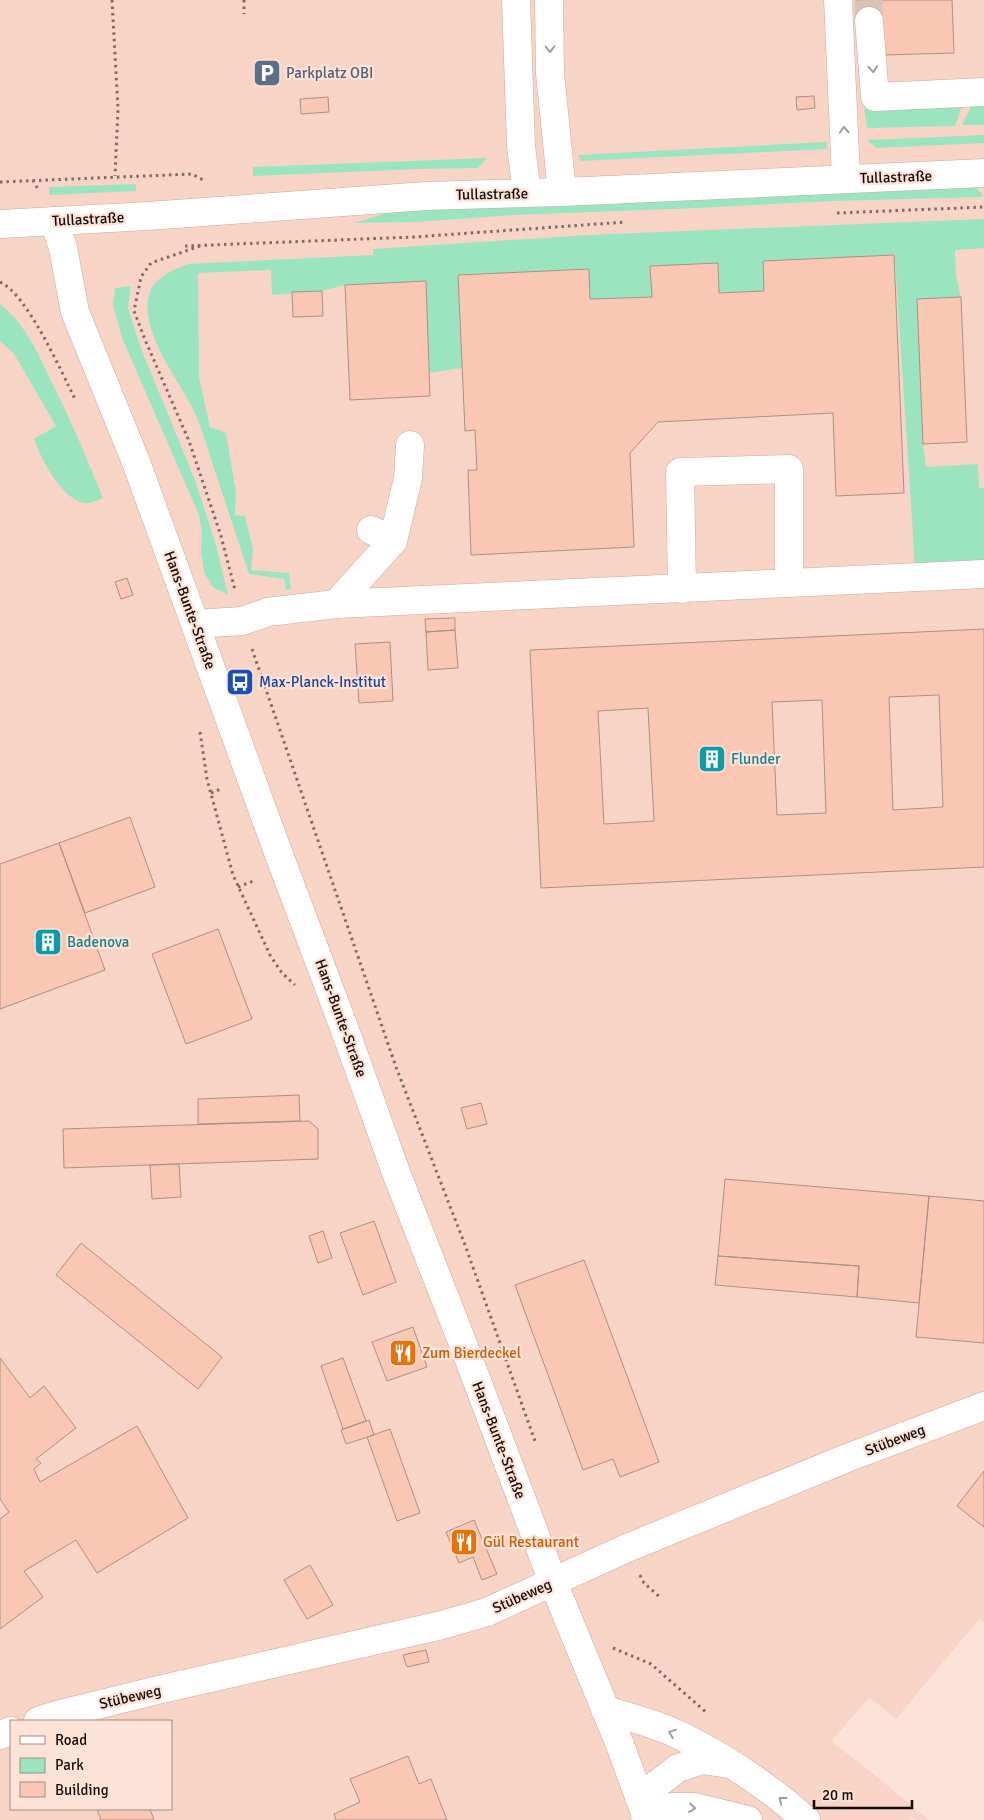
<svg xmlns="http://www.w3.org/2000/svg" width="984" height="1820" viewBox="0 0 984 1820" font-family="Signika,sans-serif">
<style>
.built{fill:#f8d4c6;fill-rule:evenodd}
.green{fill:#9ae5c0}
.building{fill:#f9c7b3;stroke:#aa9187;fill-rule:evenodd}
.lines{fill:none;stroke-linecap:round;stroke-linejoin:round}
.minor-tunnel{stroke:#dac2b8;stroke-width:28;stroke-dasharray:28 14;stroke-linecap:butt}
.minor-casing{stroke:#c6aba1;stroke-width:29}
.path{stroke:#7d6c65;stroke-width:3;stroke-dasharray:2.5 4;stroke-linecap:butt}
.minor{stroke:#fff;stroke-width:28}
.oneway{stroke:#a19d9c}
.labels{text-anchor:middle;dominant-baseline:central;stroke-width:4.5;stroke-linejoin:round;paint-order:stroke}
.service-label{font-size:15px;fill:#4e5e75;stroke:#fde2d7;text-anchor:start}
.street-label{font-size:15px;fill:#130b07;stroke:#fde2d7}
.transit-label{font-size:15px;fill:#164399;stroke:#fde2d7;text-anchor:start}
.culture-label{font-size:15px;fill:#0d838f;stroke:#fde2d7;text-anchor:start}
.food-label{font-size:15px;fill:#c56008;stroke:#fde2d7;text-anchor:start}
</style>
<rect width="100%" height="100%" fill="#fde2d7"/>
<path class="built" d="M 0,0 L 984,0 L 984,1623 L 979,1619 L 896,1719 L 870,1698 L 865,1702 L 833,1739 L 833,1743 L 860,1763 L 929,1820 L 916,1820 L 911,1816 L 908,1820 L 0,1820 ZM 11,1721 L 171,1721 L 171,1809 L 11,1809 Z"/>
<path class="green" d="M 984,101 L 984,125 L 962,125 L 973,102 Z
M 963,103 L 955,126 L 867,128 L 864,109 Z
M 984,135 L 984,143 L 876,148 L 867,140 Z
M 826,142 L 827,149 L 581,161 L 578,155 Z
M 487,158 L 478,168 L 420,169 L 253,176 L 253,167 Z
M 136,184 L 136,191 L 49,195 L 49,187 Z
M 976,187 L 984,197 L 831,201 L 697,208 L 515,215 L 415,222 L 354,223 L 390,212 L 430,207 Z
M 984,219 L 984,248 L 955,250 L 956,276 L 961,297 L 918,299 L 923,444 L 926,467 L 978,464 L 979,488 L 984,488 L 984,564 L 915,566 L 894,246 L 894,255 L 763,261 L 764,291 L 719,293 L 718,264 L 650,266 L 652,297 L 590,299 L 589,269 L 458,275 L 462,368 L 429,373 L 425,281 L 345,285 L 322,291 L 272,295 L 271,270 L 198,273 L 199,377 L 210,427 L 226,433 L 236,493 L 235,515 L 245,516 L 253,549 L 251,570 L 289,573 L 291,589 L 286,590 L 284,579 L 249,574 C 237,538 225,501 213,465 C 208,450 203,433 197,418 C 183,384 143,340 148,300 C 151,278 171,271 188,264 L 373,255 L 373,249 L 587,235 Z
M 131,286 L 128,308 L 140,346 L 195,480 L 216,545 L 228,595 L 213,587 L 204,572 L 201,552 L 202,533 L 199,515 L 122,338 L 113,305 L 115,288 Z
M 0,304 C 26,325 38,353 52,383 C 71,420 87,459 103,498 C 98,500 91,504 84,503 C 61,498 41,459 34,439 L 56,426 L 14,354 L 0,341 Z"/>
<path class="building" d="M 856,0 L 881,0 L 882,21 L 857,21 Z
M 881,0 L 952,0 L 954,53 L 883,55 Z
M 814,96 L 815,108 L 797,110 L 796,97 Z
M 328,97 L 329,112 L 301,114 L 300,99 Z
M 894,255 L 904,493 L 836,496 L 833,413 L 658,422 L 630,453 L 634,547 L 471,555 L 468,470 L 477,470 L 475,430 L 465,431 L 458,275 L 589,269 L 590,299 L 652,297 L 650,266 L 718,263 L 719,293 L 764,291 L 763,261 Z
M 426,281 L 430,396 L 350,400 L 345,285 Z
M 322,291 L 323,316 L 293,317 L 292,292 Z
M 961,297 L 967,442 L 923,444 L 917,299 Z
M 127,578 L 133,595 L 121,599 L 115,582 Z
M 455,618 L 455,630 L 426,632 L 425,619 Z
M 984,629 L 984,867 L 541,888 L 530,650 ZM 939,695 L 943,807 L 893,810 L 889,697 ZM 822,700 L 826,813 L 777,815 L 772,702 ZM 648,708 L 654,821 L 604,824 L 598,711 Z
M 455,630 L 458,668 L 428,670 L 426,632 Z
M 390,642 L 393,701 L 359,703 L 355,644 Z
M 130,817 L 155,887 L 85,913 L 59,843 Z
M 59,843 L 105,970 L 0,1009 L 0,864 Z
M 218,929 L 252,1019 L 186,1044 L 152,954 Z
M 299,1095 L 300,1121 L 198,1124 L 198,1099 Z
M 481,1103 L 487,1124 L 467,1129 L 461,1108 Z
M 309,1121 L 318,1129 L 318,1159 L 64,1168 L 63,1129 Z
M 179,1164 L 181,1197 L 152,1199 L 150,1165 Z
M 725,1179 L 929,1196 L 919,1303 L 857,1297 L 859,1266 L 718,1256 Z
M 929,1196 L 984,1201 L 984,1343 L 916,1337 Z
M 374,1221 L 396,1282 L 363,1295 L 340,1233 Z
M 323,1231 L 332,1258 L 318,1263 L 309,1236 Z
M 81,1243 L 222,1357 L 198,1389 L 56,1275 Z
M 718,1256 L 859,1266 L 857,1297 L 715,1285 Z
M 584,1260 L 659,1462 L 620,1477 L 613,1459 L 583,1470 L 515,1285 Z
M 413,1327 L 427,1367 L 387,1381 L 372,1342 Z
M 0,1358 L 30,1398 L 44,1386 L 76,1428 L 36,1459 L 41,1463 L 34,1469 L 40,1482 L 137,1426 L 188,1518 L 97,1573 L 76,1540 L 24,1571 L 43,1597 L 0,1629 L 0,1519 L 9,1512 L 0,1499 Z
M 343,1358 L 366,1421 L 343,1429 L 321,1366 Z
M 369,1420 L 374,1435 L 346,1444 L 341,1430 Z
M 390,1429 L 420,1513 L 397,1521 L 367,1437 Z
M 984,1471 L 984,1527 L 957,1506 Z
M 474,1520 L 497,1574 L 482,1580 L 473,1557 L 459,1563 L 446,1532 Z
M 310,1565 L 333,1605 L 307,1619 L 284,1580 Z
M 426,1650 L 429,1662 L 407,1667 L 403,1655 Z
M 408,1756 L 419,1784 L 431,1779 L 447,1820 L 336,1820 L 334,1814 L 360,1802 L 350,1779 Z
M 97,1809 L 150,1809 L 154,1820 L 101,1820 Z"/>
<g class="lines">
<path class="minor-tunnel" d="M 868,0 L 869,21"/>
<g class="minor-casing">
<path id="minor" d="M 516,0 L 521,146 L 527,193
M 549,0 L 550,73 L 562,192
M 838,0 L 846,178
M 869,21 L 875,97 L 984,92
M 54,221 L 63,248 L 75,312 L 136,462 L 275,844 L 346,1033 L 397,1175 L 463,1344 L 553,1582 L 620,1745 L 644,1810 L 646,1820
M 0,224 L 148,216 L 426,196 L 562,192 L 984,173
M 393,541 L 408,478 L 410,445
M 682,589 L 680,472 L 789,469 L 789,583
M 336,604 L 393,541 L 371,530
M 195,624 L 242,621 L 268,612 L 336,604 L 984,574
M 605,1710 C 632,1718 660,1725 685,1738 C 729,1760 770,1788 806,1820
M 38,1721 L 56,1715 L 158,1690 L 442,1625 L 487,1612 L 627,1548 L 847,1458 L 984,1406
M 0,1735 L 11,1731
M 639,1798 L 678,1768 L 702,1760 L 729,1764
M 644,1810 L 674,1807 L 695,1807 L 748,1820"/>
</g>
<path class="path" d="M 112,0 L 118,109 L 115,176
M 244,0 L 244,14
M 33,180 L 39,191
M 0,182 L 192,174 L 205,181
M 837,213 L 984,207
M 185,246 L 414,237 L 626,222
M 200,246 L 151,263 L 141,277 L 134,311 L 146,342 L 189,441 L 221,536 L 235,590
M 0,282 C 27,294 61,371 75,399
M 252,649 L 396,1067 L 465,1245 L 535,1441
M 200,732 L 207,779 L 233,875 L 270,955 L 282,973 L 295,985
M 211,793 L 223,788
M 238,887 L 256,880
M 640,1575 L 644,1583 L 661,1598
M 613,1648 L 651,1664 L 707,1713"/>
<use href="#minor" class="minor"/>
</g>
<defs><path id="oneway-chevron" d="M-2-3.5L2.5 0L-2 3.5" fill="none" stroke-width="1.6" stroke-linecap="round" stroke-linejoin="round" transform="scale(1.25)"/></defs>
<g class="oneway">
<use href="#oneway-chevron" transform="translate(550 49) rotate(89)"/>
<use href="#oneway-chevron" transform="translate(873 69) rotate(86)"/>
<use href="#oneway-chevron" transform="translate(844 130) rotate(-93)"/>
<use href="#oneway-chevron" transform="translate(672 1733) rotate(-159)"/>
<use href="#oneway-chevron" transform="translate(782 1800) rotate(-142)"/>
<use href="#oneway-chevron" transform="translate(692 1808) rotate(6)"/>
</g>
<defs>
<g id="parking-square" transform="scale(1.4375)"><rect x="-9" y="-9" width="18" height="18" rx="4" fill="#5c6f8a" stroke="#fde2d7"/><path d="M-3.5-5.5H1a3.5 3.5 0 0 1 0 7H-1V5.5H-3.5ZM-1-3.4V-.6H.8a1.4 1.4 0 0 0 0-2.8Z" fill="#fff"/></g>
<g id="bus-square" transform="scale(1.4375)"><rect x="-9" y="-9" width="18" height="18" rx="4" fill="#1a4fb4" stroke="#fde2d7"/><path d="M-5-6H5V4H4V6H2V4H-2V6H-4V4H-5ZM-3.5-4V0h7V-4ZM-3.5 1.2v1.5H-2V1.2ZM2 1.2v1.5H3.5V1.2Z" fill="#fff"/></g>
<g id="building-square" transform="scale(1.4375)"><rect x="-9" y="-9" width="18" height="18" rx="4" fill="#0f9aa8" stroke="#fde2d7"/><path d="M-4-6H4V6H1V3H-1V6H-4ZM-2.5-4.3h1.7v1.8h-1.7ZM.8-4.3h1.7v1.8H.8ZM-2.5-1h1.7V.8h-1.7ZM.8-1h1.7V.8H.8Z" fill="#fff"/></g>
<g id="restaurant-square" transform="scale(1.4375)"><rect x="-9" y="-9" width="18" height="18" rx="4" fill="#e8710a" stroke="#fde2d7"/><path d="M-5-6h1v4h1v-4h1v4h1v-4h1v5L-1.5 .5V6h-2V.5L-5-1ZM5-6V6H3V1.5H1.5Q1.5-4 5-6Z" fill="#fff"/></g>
</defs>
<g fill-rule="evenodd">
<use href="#parking-square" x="267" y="73"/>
<use href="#bus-square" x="240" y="682"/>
<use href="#building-square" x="712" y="759"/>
<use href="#building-square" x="48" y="942"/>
<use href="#restaurant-square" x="403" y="1353"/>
<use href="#restaurant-square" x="464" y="1542"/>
</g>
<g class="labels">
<g class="service-label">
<text x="286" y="73">Parkplatz OBI</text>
</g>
<g class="street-label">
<text transform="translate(896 177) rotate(-2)">Tullastraße</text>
<text transform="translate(492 194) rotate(-1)">Tullastraße</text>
<text transform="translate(88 219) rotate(-3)">Tullastraße</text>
<text transform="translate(190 610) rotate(70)">Hans-Bunte-Straße</text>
<text transform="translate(341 1018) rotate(70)">Hans-Bunte-Straße</text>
<text transform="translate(499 1440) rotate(69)">Hans-Bunte-Straße</text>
<text transform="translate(895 1440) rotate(-21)">Stübeweg</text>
<text transform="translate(522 1596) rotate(-24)">Stübeweg</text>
<text transform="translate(130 1697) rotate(-13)">Stübeweg</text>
</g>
<g class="transit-label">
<text x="259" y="682">Max-Planck-Institut</text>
</g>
<g class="culture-label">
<text x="731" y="759">Flunder</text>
<text x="67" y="942">Badenova</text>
</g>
<g class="food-label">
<text x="422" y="1353">Zum Bierdeckel</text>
<text x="483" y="1542">Gül Restaurant</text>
</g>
</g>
<rect x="10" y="1720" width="162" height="90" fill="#fde2d7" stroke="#9f8c84"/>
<rect x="20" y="1736" width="25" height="8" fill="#ffffff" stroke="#9f8c84"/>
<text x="55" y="1745" font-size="15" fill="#130b07">Road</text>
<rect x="20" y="1758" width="25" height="15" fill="#9ae5c0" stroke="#9f8c84"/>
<text x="55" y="1770" font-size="15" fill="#130b07">Park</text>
<rect x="20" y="1782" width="25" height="15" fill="#f9c7b3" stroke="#9f8c84"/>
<text x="55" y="1795" font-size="15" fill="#130b07">Building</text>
<path d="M814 1800v8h98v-8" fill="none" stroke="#130b07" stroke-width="2.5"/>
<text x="822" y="1800" font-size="15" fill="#130b07" stroke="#fde2d7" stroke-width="4" paint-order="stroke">20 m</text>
</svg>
